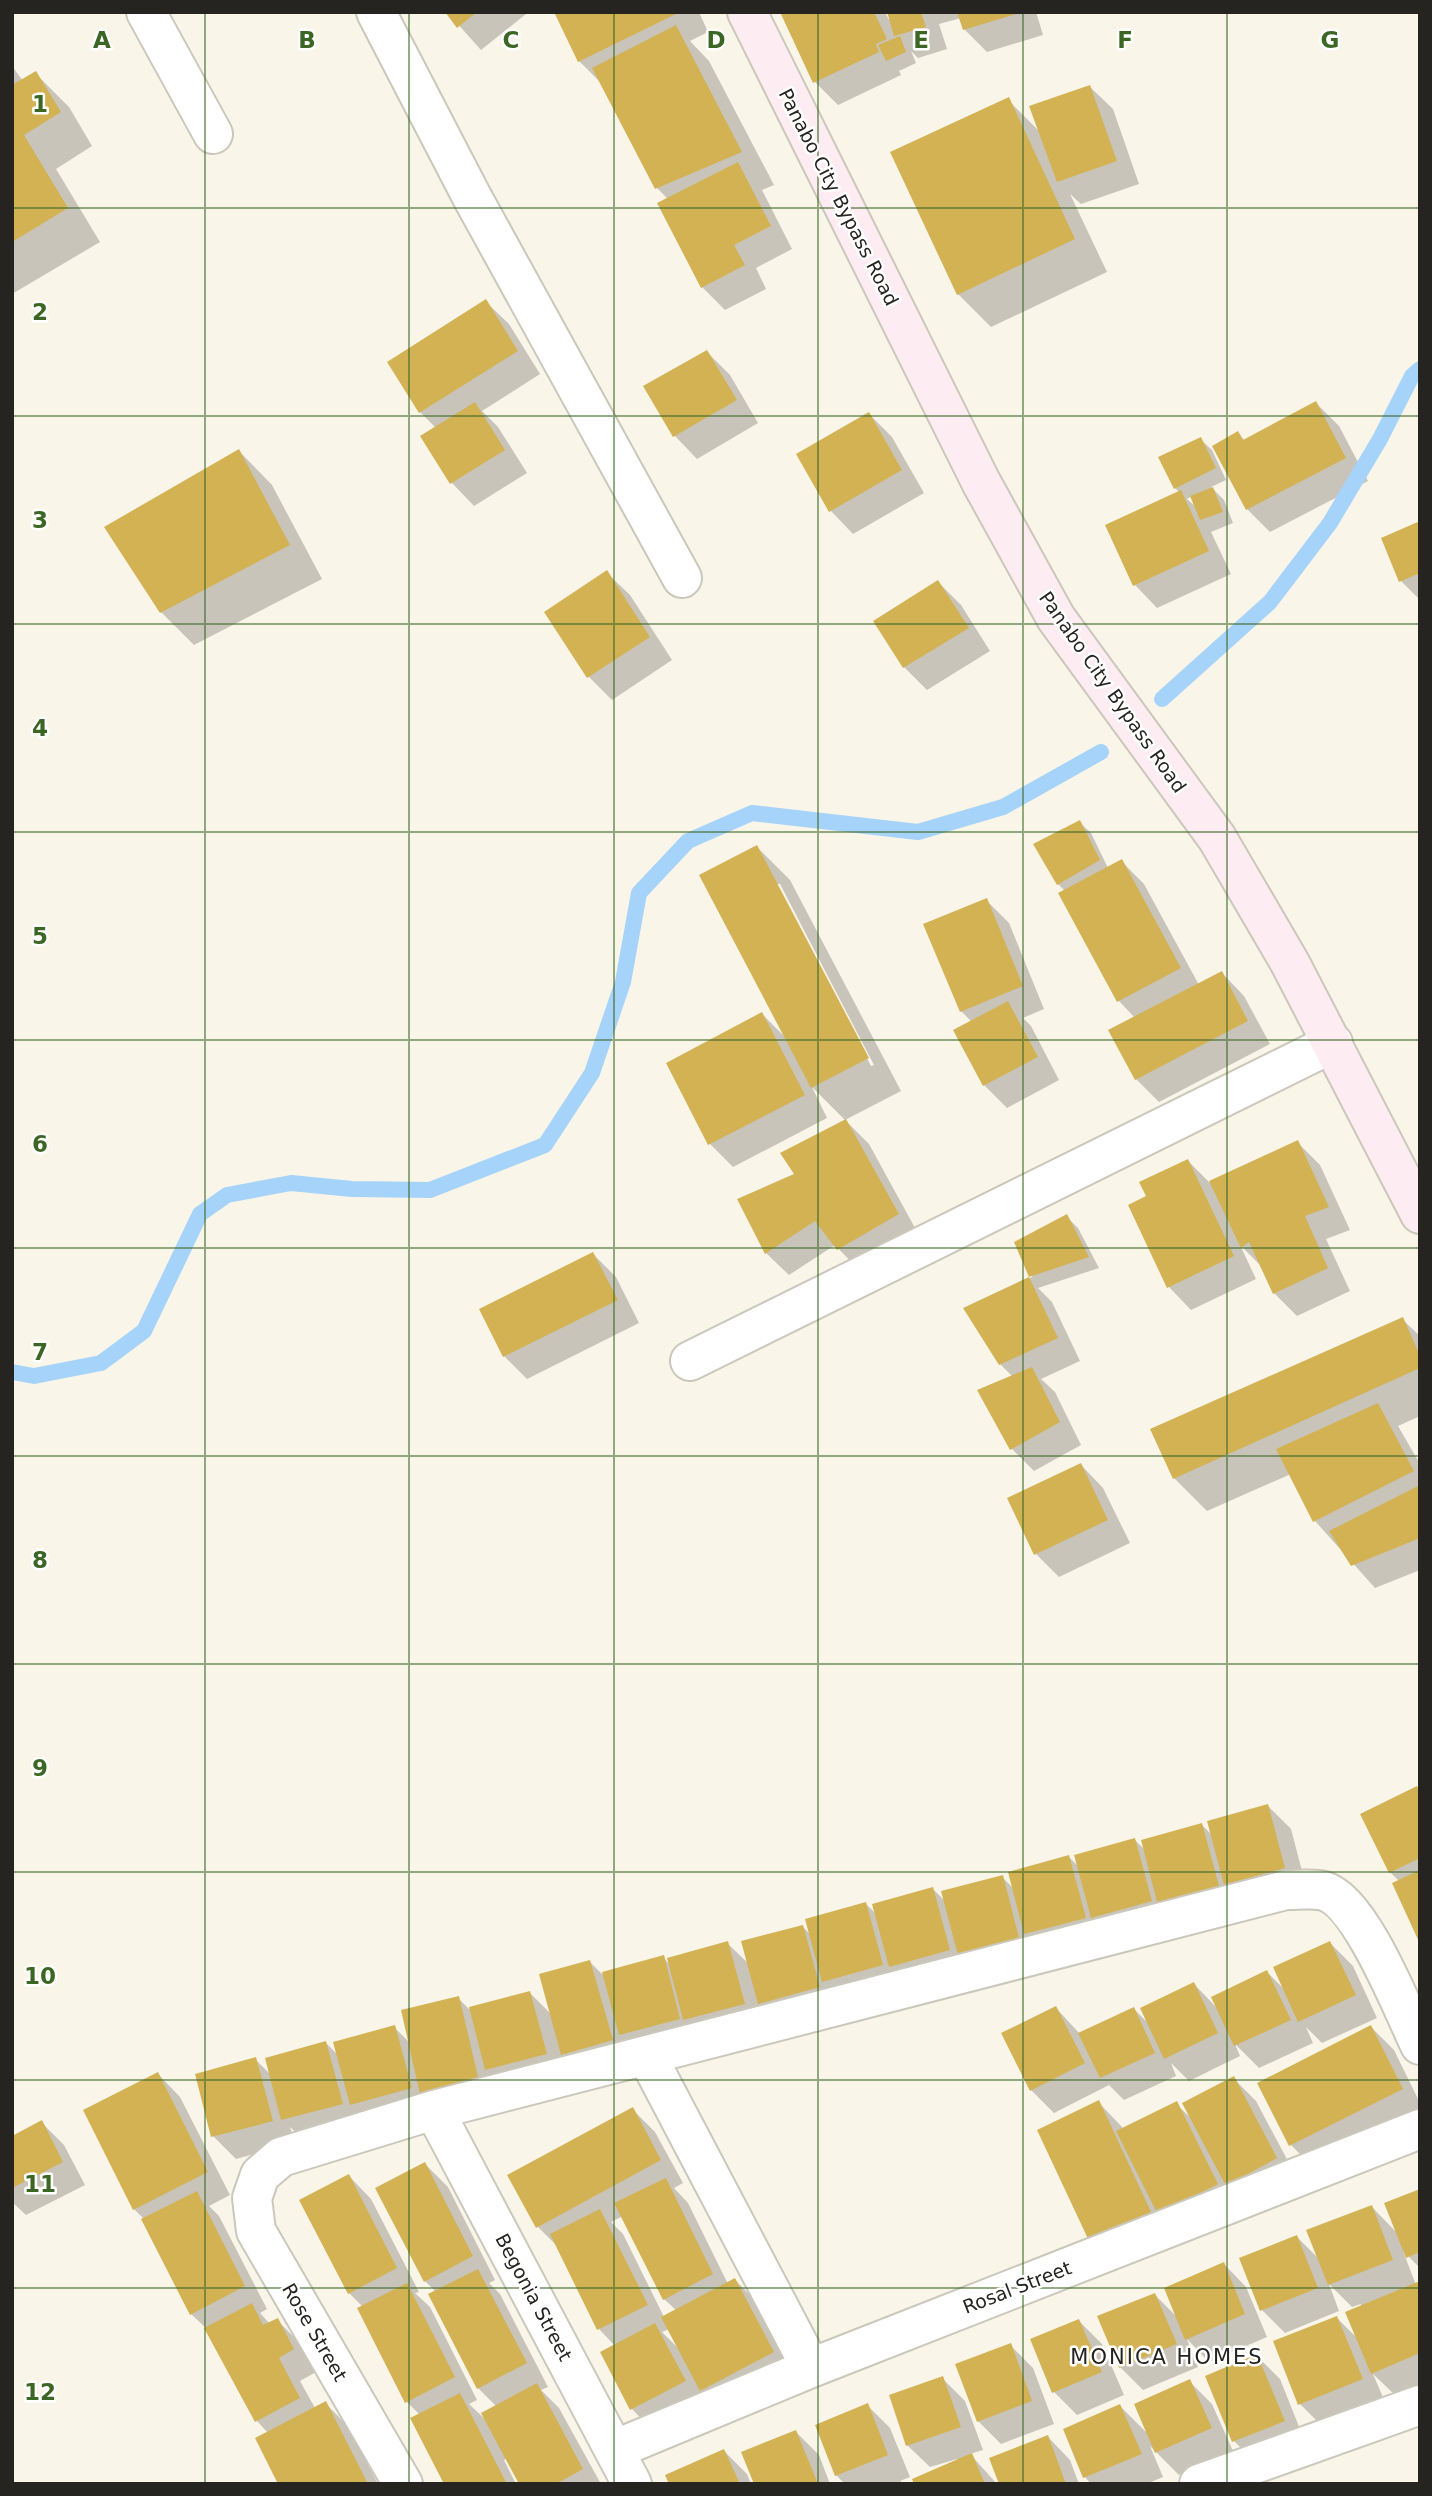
<svg xmlns="http://www.w3.org/2000/svg" width="1432" height="2496" viewBox="0 0 1432 2496" font-family="'DejaVu Sans',sans-serif">
<style>
.shadow{fill:#0003;fill-rule:evenodd}
.lines{fill:none;stroke-linecap:round;stroke-linejoin:round}
.stream{stroke:#a5d3f9;stroke-width:16}
.building{fill:#d3b253}
.street-casing{stroke:#cbc7bb;stroke-width:42}
.secondary-casing{stroke:#cbc7bb;stroke-width:42}
.street{stroke:#fff;stroke-width:38}
.secondary{stroke:#fdecf1;stroke-width:38}
.grid{fill:none;stroke:#3b6623;stroke-width:2;stroke-opacity:0.55}
.labels{text-anchor:middle;dominant-baseline:central;stroke-width:5;stroke-linejoin:round;paint-order:stroke}
.street-label{font-size:19px;fill:#262420;stroke:#fff}
.neighbourhood-label{font-size:21px;letter-spacing:2px;fill:#262420;stroke:#fff}
.grid-label{font-size:23px;text-anchor:middle;font-weight:bold;fill:#3b6623;stroke:#fff;stroke-width:5;stroke-linejoin:round;paint-order:stroke}
</style>
<rect width="100%" height="100%" fill="#faf5e9"/>
<path class="shadow" d="M 447,12 L 524,12 L 526,14 L 481,50 Z
M 556,12 L 699,12 L 708,32 L 690,41 L 709,61 L 774,185 L 762,190 L 792,249 L 756,268 L 766,289 L 725,310 L 702,287 L 668,199 L 657,188 L 601,83 L 579,61 Z
M 782,12 L 885,12 L 889,20 L 889,12 L 1036,12 L 1043,35 L 987,52 L 965,30 L 961,18 L 939,24 L 947,49 L 918,58 L 911,51 L 916,63 L 899,71 L 901,75 L 838,105 L 815,82 Z
M 12,66 L 23,81 L 36,74 L 69,107 L 92,146 L 56,169 L 100,242 L 12,294 Z
M 1090,87 L 1113,109 L 1139,184 L 1081,204 L 1070,194 L 1107,272 L 991,327 L 958,294 L 1008,100 L 1040,132 Z
M 486,302 L 509,324 L 540,374 L 482,411 L 498,427 L 527,473 L 474,506 L 452,483 L 422,436 L 436,428 L 420,412 Z
M 707,352 L 730,375 L 758,423 L 697,459 L 675,436 Z
M 1316,403 L 1339,426 L 1368,481 L 1270,532 L 1247,509 L 1238,433 L 1245,441 Z
M 869,414 L 892,437 L 924,493 L 853,534 L 831,511 Z
M 1200,439 L 1212,450 L 1226,480 L 1211,487 L 1224,500 L 1233,523 L 1211,532 L 1231,574 L 1157,608 L 1135,585 L 1107,526 L 1180,493 L 1175,488 ZM 1192,496 L 1198,509 L 1187,499 Z
M 239,451 L 272,485 L 322,579 L 194,645 L 161,612 Z
M 1420,523 L 1420,600 L 1401,581 Z
M 607,573 L 630,595 L 672,660 L 612,700 L 589,677 L 547,613 Z
M 938,582 L 961,605 L 990,651 L 927,690 L 904,667 Z
M 1079,822 L 1091,833 L 1108,868 L 1121,861 L 1144,884 L 1199,985 L 1222,973 L 1244,996 L 1270,1044 L 1159,1102 L 1136,1079 L 1135,1018 L 1119,1001 L 1065,891 L 1058,884 Z
M 757,847 L 790,880 L 901,1091 L 845,1120 L 869,1144 L 920,1237 L 861,1272 L 835,1245 L 789,1275 L 766,1253 L 797,1175 L 846,1121 L 812,1087 L 827,1118 L 733,1167 L 710,1144 L 762,1014 L 785,1037 ZM 776,884 L 780,884 L 874,1065 L 871,1066 Z
M 986,900 L 1009,923 L 1044,1009 L 1023,1018 L 1031,1026 L 1059,1080 L 1007,1108 L 984,1085 L 972,1022 L 961,1011 Z
M 1297,1142 L 1320,1165 L 1350,1230 L 1326,1239 L 1350,1291 L 1297,1316 L 1274,1293 L 1262,1267 L 1240,1245 L 1256,1279 L 1191,1310 L 1169,1287 L 1149,1197 L 1188,1161 L 1210,1183 Z
M 1067,1217 L 1078,1228 L 1099,1268 L 1038,1288 L 1052,1302 L 1080,1361 L 1041,1379 L 1055,1392 L 1081,1445 L 1034,1471 L 1012,1449 L 1013,1377 L 1000,1364 L 965,1309 L 1032,1277 Z
M 593,1254 L 616,1277 L 639,1323 L 527,1379 L 504,1356 Z
M 1403,1320 L 1420,1336 L 1420,1416 L 1398,1426 L 1420,1464 L 1420,1570 L 1375,1588 L 1315,1521 L 1291,1474 L 1207,1511 L 1174,1478 Z
M 1081,1465 L 1103,1488 L 1130,1543 L 1059,1577 L 1036,1554 L 1009,1499 Z
M 1417,1788 L 1420,1791 L 1420,1940 L 1399,1881 L 1390,1872 Z
M 1268,1806 L 1291,1829 L 1307,1890 L 783,2026 L 760,2004 L 767,2027 L 585,2076 L 563,2054 L 569,2077 L 306,2142 L 290,2127 L 295,2143 L 236,2159 L 213,2136 L 255,2059 L 271,2075 L 326,2043 L 339,2056 L 394,2027 L 411,2044 L 458,1998 L 469,2009 L 530,1993 L 552,2015 L 590,1962 L 602,1974 L 663,1957 L 670,1965 L 727,1943 L 750,1965 L 802,1926 L 811,1935 L 866,1904 L 877,1915 L 933,1889 L 946,1902 L 1002,1877 L 1014,1889 L 1069,1857 L 1079,1867 L 1135,1840 L 1146,1851 L 1202,1825 L 1213,1836 Z
M 1330,1943 L 1353,1966 L 1377,2018 L 1322,2043 L 1306,2027 L 1313,2043 L 1259,2068 L 1235,2044 L 1240,2056 L 1189,2081 L 1171,2063 L 1176,2076 L 1124,2100 L 1109,2085 L 1054,2113 L 1031,2090 L 1056,2008 L 1080,2034 L 1134,2009 L 1150,2025 L 1194,1984 L 1218,2009 L 1267,1972 L 1284,1989 Z
M 1371,2027 L 1394,2050 L 1420,2103 L 1420,2114 L 1313,2167 L 1291,2145 Z
M 158,2074 L 180,2097 L 230,2195 L 209,2206 L 219,2216 L 267,2309 L 260,2313 L 270,2324 L 277,2320 L 300,2343 L 316,2372 L 300,2381 L 315,2408 L 325,2403 L 348,2426 L 378,2484 L 280,2484 L 268,2433 L 257,2421 L 207,2329 L 191,2314 L 145,2220 L 134,2209 Z
M 1233,2078 L 1256,2101 L 1299,2182 L 1114,2264 L 1099,2103 L 1124,2129 L 1176,2104 L 1192,2119 Z
M 632,2109 L 655,2132 L 683,2183 L 674,2188 L 688,2203 L 728,2284 L 735,2280 L 758,2303 L 795,2375 L 724,2412 L 701,2389 L 708,2404 L 654,2432 L 632,2409 L 602,2353 L 615,2346 L 599,2329 L 559,2248 L 538,2227 L 510,2176 ZM 623,2216 L 664,2299 L 677,2311 L 664,2317 L 623,2234 L 611,2222 ZM 669,2329 L 678,2348 L 662,2332 Z
M 42,2123 L 64,2145 L 85,2185 L 26,2215 L 12,2202 L 12,2138 Z
M 425,2164 L 448,2187 L 495,2280 L 489,2283 L 500,2294 L 548,2387 L 541,2390 L 559,2408 L 601,2484 L 521,2484 L 507,2458 L 504,2460 L 516,2484 L 445,2484 L 420,2415 L 406,2401 L 363,2307 L 349,2293 L 301,2200 L 349,2176 L 371,2199 L 419,2292 L 415,2293 L 430,2307 L 477,2400 L 469,2404 L 487,2421 L 497,2407 L 478,2388 L 436,2292 L 425,2281 Z
M 1420,2191 L 1420,2268 L 1403,2251 L 1416,2285 L 1420,2283 L 1420,2385 L 1395,2395 L 1373,2374 L 1385,2402 L 1323,2427 L 1300,2404 L 1337,2318 L 1358,2339 L 1361,2304 L 1352,2307 L 1329,2284 L 1339,2311 L 1285,2333 L 1262,2310 L 1297,2237 L 1320,2260 L 1372,2207 L 1399,2235 Z
M 1224,2264 L 1246,2287 L 1267,2337 L 1209,2362 L 1187,2339 L 1198,2367 L 1143,2390 L 1120,2367 L 1155,2295 L 1177,2317 Z
M 1079,2321 L 1102,2344 L 1124,2395 L 1077,2415 L 1054,2392 Z
M 1010,2345 L 1033,2368 L 1054,2424 L 1001,2444 L 978,2421 Z
M 1257,2356 L 1280,2379 L 1306,2444 L 1257,2464 L 1234,2441 Z
M 942,2378 L 965,2401 L 983,2450 L 970,2454 L 997,2484 L 916,2484 L 958,2461 L 957,2459 L 930,2467 L 907,2445 Z
M 1190,2382 L 1212,2404 L 1233,2451 L 1179,2475 L 1150,2446 L 1163,2477 L 1146,2484 L 1091,2484 L 1085,2477 L 1120,2406 L 1149,2435 Z
M 868,2406 L 890,2428 L 910,2477 L 900,2481 L 903,2484 L 845,2484 L 836,2475 Z
M 796,2432 L 819,2455 L 830,2484 L 756,2484 Z
M 1048,2437 L 1070,2460 L 1079,2484 L 1001,2484 Z
M 724,2451 L 747,2474 L 751,2484 L 671,2484 Z"/>
<g class="lines">
<path class="stream" d="M 1162,699 L 1270,602 L 1330,523 L 1380,439 L 1412,376 L 1420,369
M 12,1372 L 34,1376 L 101,1363 L 144,1331 L 200,1214 L 227,1195 L 291,1183 L 352,1189 L 430,1190 L 545,1145 L 592,1073 L 623,982 L 639,893 L 688,841 L 752,813 L 918,832 L 1003,807 L 1101,752"/>
</g>
<path class="building" d="M 445,12 L 477,12 L 457,28 Z
M 554,12 L 680,12 L 578,62 Z
M 780,12 L 874,12 L 887,39 L 876,44 L 879,52 L 813,83 Z
M 887,12 L 921,12 L 926,27 L 894,36 Z
M 957,12 L 1020,12 L 1020,13 L 963,30 Z
M 676,25 L 742,152 L 655,189 L 592,68 Z
M 900,36 L 906,52 L 886,61 L 878,45 Z
M 36,71 L 61,112 L 24,135 L 68,208 L 12,242 L 12,85 Z
M 1090,85 L 1117,161 L 1057,182 L 1029,106 Z
M 1009,97 L 1075,239 L 957,295 L 890,152 Z
M 738,162 L 771,226 L 734,245 L 745,265 L 701,288 L 657,203 Z
M 486,299 L 518,351 L 419,413 L 387,362 Z
M 707,350 L 737,400 L 673,437 L 643,386 Z
M 1316,401 L 1346,458 L 1246,510 L 1212,446 L 1238,431 L 1243,440 Z
M 475,402 L 505,450 L 450,484 L 420,436 Z
M 869,412 L 902,470 L 829,512 L 796,454 Z
M 1201,437 L 1216,468 L 1174,489 L 1158,457 Z
M 239,449 L 290,545 L 160,613 L 104,527 Z
M 1213,487 L 1223,512 L 1200,520 L 1190,496 Z
M 1181,490 L 1209,551 L 1133,586 L 1105,525 Z
M 1420,521 L 1420,573 L 1399,582 L 1381,538 Z
M 607,570 L 650,637 L 587,678 L 544,612 Z
M 938,580 L 969,628 L 903,668 L 873,621 Z
M 1080,820 L 1100,860 L 1057,885 L 1033,844 Z
M 757,845 L 869,1058 L 811,1088 L 699,875 Z
M 1122,859 L 1181,968 L 1117,1002 L 1058,893 Z
M 987,898 L 1023,986 L 960,1012 L 923,924 Z
M 1222,971 L 1248,1021 L 1135,1080 L 1108,1030 Z
M 1008,1001 L 1038,1057 L 983,1086 L 953,1030 Z
M 762,1012 L 805,1095 L 708,1145 L 666,1063 Z
M 846,1119 L 899,1214 L 837,1250 L 815,1221 L 765,1254 L 737,1199 L 794,1174 L 780,1153 Z
M 1298,1140 L 1329,1207 L 1305,1216 L 1328,1268 L 1273,1294 L 1249,1242 L 1241,1248 L 1209,1181 Z
M 1188,1159 L 1234,1256 L 1167,1288 L 1128,1205 L 1146,1196 L 1139,1182 Z
M 1067,1214 L 1089,1257 L 1029,1277 L 1014,1242 Z
M 593,1252 L 618,1300 L 503,1357 L 479,1309 Z
M 1029,1277 L 1058,1338 L 999,1365 L 963,1308 Z
M 1403,1317 L 1420,1356 L 1420,1368 L 1173,1479 L 1150,1429 Z
M 1032,1367 L 1060,1422 L 1010,1450 L 977,1390 Z
M 1378,1403 L 1414,1471 L 1313,1522 L 1276,1449 Z
M 1081,1463 L 1108,1520 L 1034,1555 L 1007,1498 Z
M 1420,1485 L 1420,1538 L 1351,1566 L 1329,1531 Z
M 1417,1786 L 1420,1792 L 1420,1858 L 1389,1873 L 1360,1814 Z
M 1268,1804 L 1285,1868 L 1224,1885 L 1207,1821 Z
M 1202,1823 L 1219,1886 L 1157,1902 L 1141,1840 Z
M 1135,1838 L 1152,1901 L 1091,1918 L 1074,1855 Z
M 1069,1855 L 1086,1918 L 1024,1934 L 1008,1872 Z
M 1420,1870 L 1420,1944 L 1392,1883 Z
M 1003,1875 L 1019,1938 L 958,1955 L 941,1891 Z
M 933,1887 L 950,1950 L 889,1967 L 872,1904 Z
M 866,1902 L 883,1965 L 822,1982 L 805,1919 Z
M 803,1925 L 820,1987 L 758,2004 L 741,1941 Z
M 728,1941 L 745,2004 L 683,2020 L 667,1958 Z
M 1330,1941 L 1356,1995 L 1298,2022 L 1273,1967 Z
M 664,1955 L 680,2019 L 619,2035 L 602,1972 Z
M 590,1960 L 613,2040 L 561,2055 L 539,1974 Z
M 1267,1970 L 1291,2020 L 1234,2046 L 1211,1997 Z
M 1194,1982 L 1218,2033 L 1164,2059 L 1140,2008 Z
M 530,1991 L 547,2054 L 485,2070 L 469,2007 Z
M 459,1996 L 479,2081 L 420,2094 L 401,2010 Z
M 1056,2006 L 1085,2063 L 1030,2091 L 1001,2033 Z
M 1134,2007 L 1155,2053 L 1100,2078 L 1078,2033 Z
M 395,2025 L 412,2088 L 350,2105 L 333,2042 Z
M 1371,2025 L 1403,2089 L 1289,2146 L 1257,2083 Z
M 326,2041 L 343,2104 L 281,2120 L 265,2058 Z
M 256,2057 L 273,2121 L 211,2137 L 195,2074 Z
M 158,2072 L 208,2172 L 133,2210 L 83,2110 Z
M 1234,2076 L 1277,2158 L 1226,2186 L 1182,2103 Z
M 1099,2100 L 1152,2214 L 1090,2243 L 1037,2130 Z
M 1177,2101 L 1218,2184 L 1158,2215 L 1116,2131 Z
M 633,2107 L 661,2160 L 536,2228 L 507,2175 Z
M 42,2120 L 63,2162 L 12,2188 L 12,2136 Z
M 425,2162 L 473,2256 L 424,2282 L 375,2188 Z
M 349,2174 L 397,2268 L 348,2294 L 299,2200 Z
M 666,2178 L 713,2274 L 663,2300 L 614,2203 Z
M 1420,2189 L 1420,2252 L 1406,2258 L 1384,2203 Z
M 197,2191 L 245,2286 L 190,2315 L 141,2219 Z
M 1372,2205 L 1393,2260 L 1328,2285 L 1306,2230 Z
M 600,2209 L 648,2305 L 597,2330 L 550,2234 Z
M 1297,2235 L 1318,2288 L 1260,2311 L 1239,2258 Z
M 1224,2262 L 1245,2314 L 1185,2340 L 1164,2288 Z
M 478,2269 L 527,2363 L 477,2389 L 428,2294 Z
M 735,2278 L 774,2352 L 700,2391 L 661,2317 Z
M 1420,2281 L 1420,2353 L 1371,2374 L 1345,2312 Z
M 407,2283 L 455,2377 L 405,2403 L 357,2308 Z
M 1155,2293 L 1177,2344 L 1119,2368 L 1097,2316 Z
M 252,2303 L 263,2325 L 278,2318 L 294,2349 L 279,2358 L 300,2398 L 255,2422 L 204,2328 Z
M 1337,2316 L 1363,2379 L 1298,2405 L 1273,2341 Z
M 1079,2319 L 1102,2372 L 1052,2393 L 1030,2339 Z
M 655,2323 L 686,2381 L 630,2410 L 600,2352 Z
M 1011,2343 L 1032,2401 L 977,2422 L 955,2364 Z
M 1257,2354 L 1285,2421 L 1232,2442 L 1205,2376 Z
M 943,2376 L 961,2427 L 906,2446 L 889,2395 Z
M 1190,2379 L 1212,2428 L 1155,2453 L 1134,2404 Z
M 537,2383 L 583,2469 L 556,2484 L 519,2484 L 481,2413 Z
M 460,2393 L 507,2484 L 444,2484 L 410,2418 Z
M 326,2401 L 368,2484 L 278,2484 L 255,2438 Z
M 868,2403 L 888,2455 L 835,2476 L 815,2425 Z
M 1120,2404 L 1142,2454 L 1083,2478 L 1063,2429 Z
M 796,2430 L 818,2484 L 754,2484 L 741,2452 Z
M 1048,2435 L 1066,2484 L 999,2484 L 989,2458 Z
M 724,2449 L 740,2484 L 669,2484 L 665,2475 Z
M 972,2453 L 985,2484 L 914,2484 L 912,2479 Z"/>
<g class="lines">
<g class="street-casing">
<path id="street" d="M 146,12 L 213,134
M 376,12 L 472,197 L 682,578
M 690,1361 L 1333,1043
M 647,2056 L 811,2368
M 434,2110 L 632,2484
M 616,2449 L 811,2368 L 1420,2129
M 403,2484 L 256,2231 L 252,2198 L 260,2175 L 281,2157 L 434,2110 L 1286,1890 C 1298,1890 1314,1888 1324,1891 C 1361,1901 1403,2010 1420,2045
M 1199,2484 L 1420,2405"/>
</g>
<g class="secondary-casing">
<path id="secondary" d="M 747,12 L 981,482 L 1056,618 L 1217,838 L 1290,963 L 1420,1214"/>
</g>
<use href="#street" class="street"/>
<use href="#secondary" class="secondary"/>
</g>
<path class="grid" d="M 205,12 L 205,2484M 409,12 L 409,2484M 614,12 L 614,2484M 818,12 L 818,2484M 1023,12 L 1023,2484M 1227,12 L 1227,2484M 12,208 L 1420,208M 12,416 L 1420,416M 12,624 L 1420,624M 12,832 L 1420,832M 12,1040 L 1420,1040M 12,1248 L 1420,1248M 12,1456 L 1420,1456M 12,1664 L 1420,1664M 12,1872 L 1420,1872M 12,2080 L 1420,2080M 12,2288 L 1420,2288"/>
<g class="labels">
<g class="street-label">
<text transform="translate(839 197) rotate(63)">Panabo City Bypass Road</text>
<text transform="translate(1113 692) rotate(55)">Panabo City Bypass Road</text>
<text transform="translate(1017 2287) rotate(-21)">Rosal Street</text>
<text transform="translate(534 2297) rotate(62)">Begonia Street</text>
<text transform="translate(315 2332) rotate(60)">Rose Street</text>
</g>
<g class="neighbourhood-label">
<text x="1167" y="2357">MONICA HOMES</text>
</g>
</g>
<g class="grid-label">
<text x="102" y="48">A</text>
<text x="307" y="48">B</text>
<text x="511" y="48">C</text>
<text x="716" y="48">D</text>
<text x="921" y="48">E</text>
<text x="1125" y="48">F</text>
<text x="1330" y="48">G</text>
<text x="40" y="112">1</text>
<text x="40" y="320">2</text>
<text x="40" y="528">3</text>
<text x="40" y="736">4</text>
<text x="40" y="944">5</text>
<text x="40" y="1152">6</text>
<text x="40" y="1360">7</text>
<text x="40" y="1568">8</text>
<text x="40" y="1776">9</text>
<text x="40" y="1984">10</text>
<text x="40" y="2192">11</text>
<text x="40" y="2400">12</text>
</g>
<rect width="1432" height="2496" fill="none" stroke="#262420" stroke-width="28"/>
</svg>
